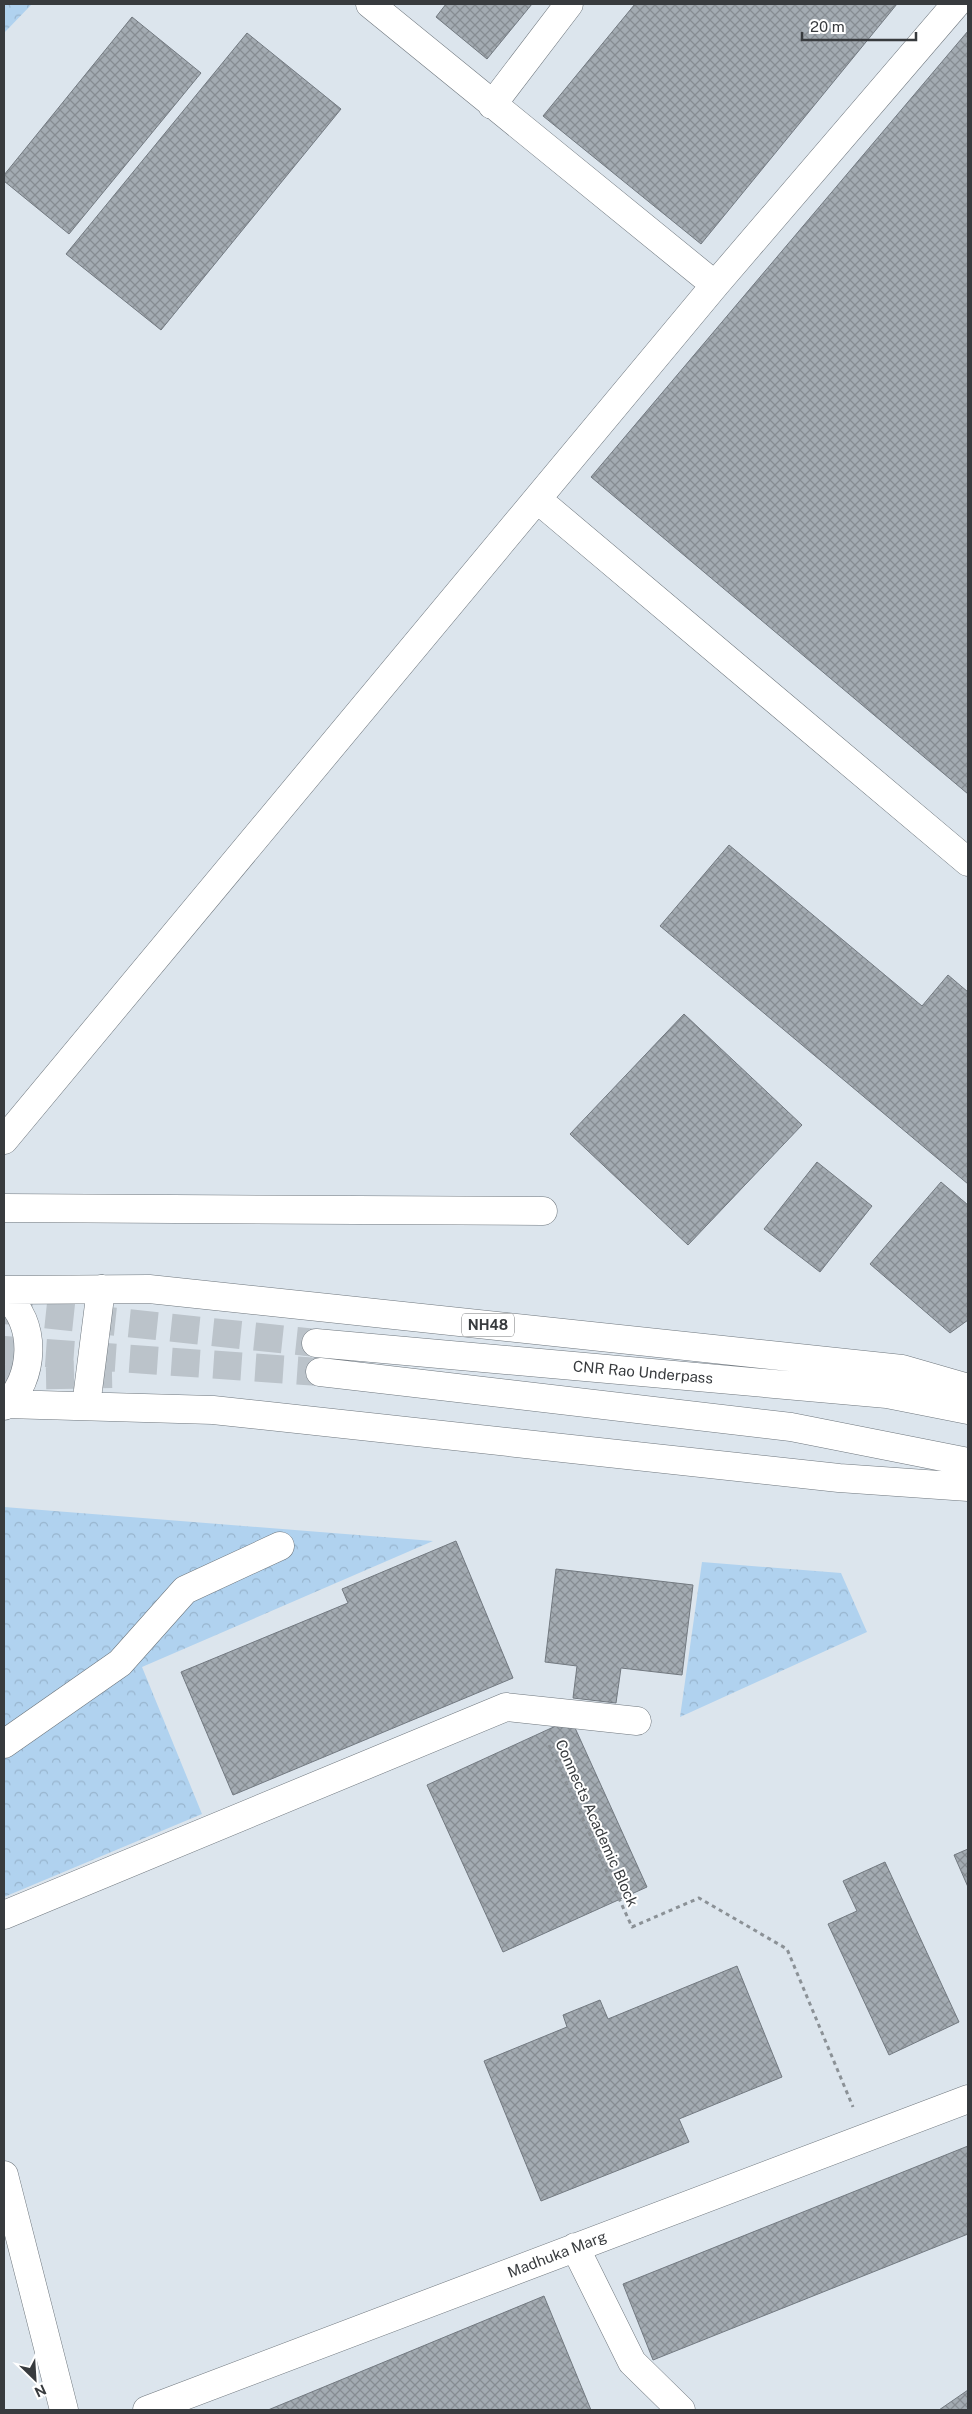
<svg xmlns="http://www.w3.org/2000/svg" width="972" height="2414" viewBox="0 0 972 2414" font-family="'Public Sans',sans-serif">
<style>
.forest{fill:url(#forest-crowns)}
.building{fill:url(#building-cross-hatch);stroke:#727980}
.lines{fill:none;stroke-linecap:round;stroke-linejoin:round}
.highway-tunnel{stroke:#bbc3ca;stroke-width:28;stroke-dasharray:28 14;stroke-linecap:butt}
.minor-casing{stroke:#6e767d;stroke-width:29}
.highway-casing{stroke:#6e767d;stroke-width:29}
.path{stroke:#8b9196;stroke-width:3;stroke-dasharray:4 4;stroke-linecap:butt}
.minor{stroke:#fff;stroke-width:28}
.highway{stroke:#fff;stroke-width:28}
.labels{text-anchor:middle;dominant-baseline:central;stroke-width:4;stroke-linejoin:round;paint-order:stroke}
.shield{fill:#fff;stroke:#747678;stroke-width:1}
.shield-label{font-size:14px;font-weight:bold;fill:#383b3e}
.street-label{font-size:15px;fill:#383b3e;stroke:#fff}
</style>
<defs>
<pattern id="forest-crowns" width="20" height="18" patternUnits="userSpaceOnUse" patternTransform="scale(1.25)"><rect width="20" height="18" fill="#b0d2ef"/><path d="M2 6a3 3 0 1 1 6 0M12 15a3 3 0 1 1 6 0" fill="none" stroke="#98b5ce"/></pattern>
<pattern id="building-cross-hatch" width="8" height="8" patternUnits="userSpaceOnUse" patternTransform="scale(1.25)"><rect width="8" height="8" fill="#a3abb2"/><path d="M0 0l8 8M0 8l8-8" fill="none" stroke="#868c92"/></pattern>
</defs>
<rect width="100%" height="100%" fill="#dce5ed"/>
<path class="forest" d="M 4,4 L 32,4 L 4,33 Z
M 4,1507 L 433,1541 L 142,1667 L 202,1814 L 4,1897 Z
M 702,1562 L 841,1573 L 867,1632 L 680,1717 Z"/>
<path class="building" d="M 446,4 L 532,4 L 487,59 L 436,17 Z
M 635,4 L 897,4 L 701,244 L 543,116 Z
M 132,17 L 201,73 L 69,234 L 4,181 L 4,175 Z
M 968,31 L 968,794 L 591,477 Z
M 247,33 L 341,109 L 161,330 L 66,254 Z
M 729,845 L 922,1006 L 948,975 L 968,992 L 968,1184 L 660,926 Z
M 684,1014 L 802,1125 L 688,1245 L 570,1134 Z
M 817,1162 L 872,1206 L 820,1272 L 764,1229 Z
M 941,1182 L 968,1205 L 968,1320 L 950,1333 L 870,1264 Z
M 456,1541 L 513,1678 L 233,1795 L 181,1672 L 348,1603 L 342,1589 Z
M 556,1569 L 693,1585 L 682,1675 L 621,1668 L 616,1703 L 573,1698 L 577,1666 L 545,1662 Z
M 571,1719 L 647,1887 L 503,1952 L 427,1785 Z
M 968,1849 L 968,1887 L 954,1855 Z
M 885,1862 L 959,2022 L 889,2055 L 828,1924 L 857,1911 L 843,1881 Z
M 737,1966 L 782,2077 L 679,2119 L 689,2142 L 541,2201 L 484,2061 L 567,2027 L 563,2015 L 600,2000 L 608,2019 Z
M 968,2146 L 968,2234 L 653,2360 L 623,2284 Z
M 544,2296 L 591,2410 L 268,2410 Z
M 968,2390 L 968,2410 L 939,2410 Z"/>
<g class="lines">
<path class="highway-tunnel" d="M 4,1310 L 316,1343
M 4,1350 L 320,1372
M 4,1376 L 112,1374"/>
<g class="minor-casing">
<path id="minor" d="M 370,4 L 715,285
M 492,105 L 569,4
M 537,499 L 968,862
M 4,1140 L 715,285 L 956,4
M 4,1208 L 543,1211
M 4,1744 L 120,1663 L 185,1590 L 280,1546
M 4,1915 L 506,1707 L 637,1721
M 4,2175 L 64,2410
M 575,2247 L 632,2362 L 681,2410
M 147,2410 L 968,2099"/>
</g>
<g class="highway-casing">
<path id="highway" d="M 4,1290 L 149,1289 L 902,1369 L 968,1388
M 4,1296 C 38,1320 35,1381 4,1406
M 316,1343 L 887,1394 L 968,1410
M 320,1372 L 791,1427 L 968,1462
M 6,1404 L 213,1410 L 839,1478 L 968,1487
M 86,1406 L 101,1289"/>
</g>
<path class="path" d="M 549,1745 L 632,1927 L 699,1898 L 787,1949 L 853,2107"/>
<use href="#minor" class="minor"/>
<use href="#highway" class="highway"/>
</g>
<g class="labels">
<rect class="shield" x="462" y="1313.5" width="52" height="23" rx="4"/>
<g class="shield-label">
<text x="488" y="1325">NH48</text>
</g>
<g class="street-label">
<text transform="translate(643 1372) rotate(5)">CNR Rao Underpass</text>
<text transform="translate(597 1823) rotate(66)">Connects Academic Block</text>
<text transform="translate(557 2254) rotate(-21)">Madhuka Marg</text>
</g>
</g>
<rect width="972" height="2414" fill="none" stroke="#383b3e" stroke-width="10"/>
<g transform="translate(35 2379) rotate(155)" stroke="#ffffff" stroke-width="4" paint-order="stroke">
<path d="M0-4L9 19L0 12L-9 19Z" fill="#383b3e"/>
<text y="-8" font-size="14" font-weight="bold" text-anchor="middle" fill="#383b3e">N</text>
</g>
<path d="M802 32v8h114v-8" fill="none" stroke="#383b3e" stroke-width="2.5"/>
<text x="810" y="32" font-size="15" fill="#383b3e" stroke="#ffffff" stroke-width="4" paint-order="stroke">20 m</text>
</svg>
